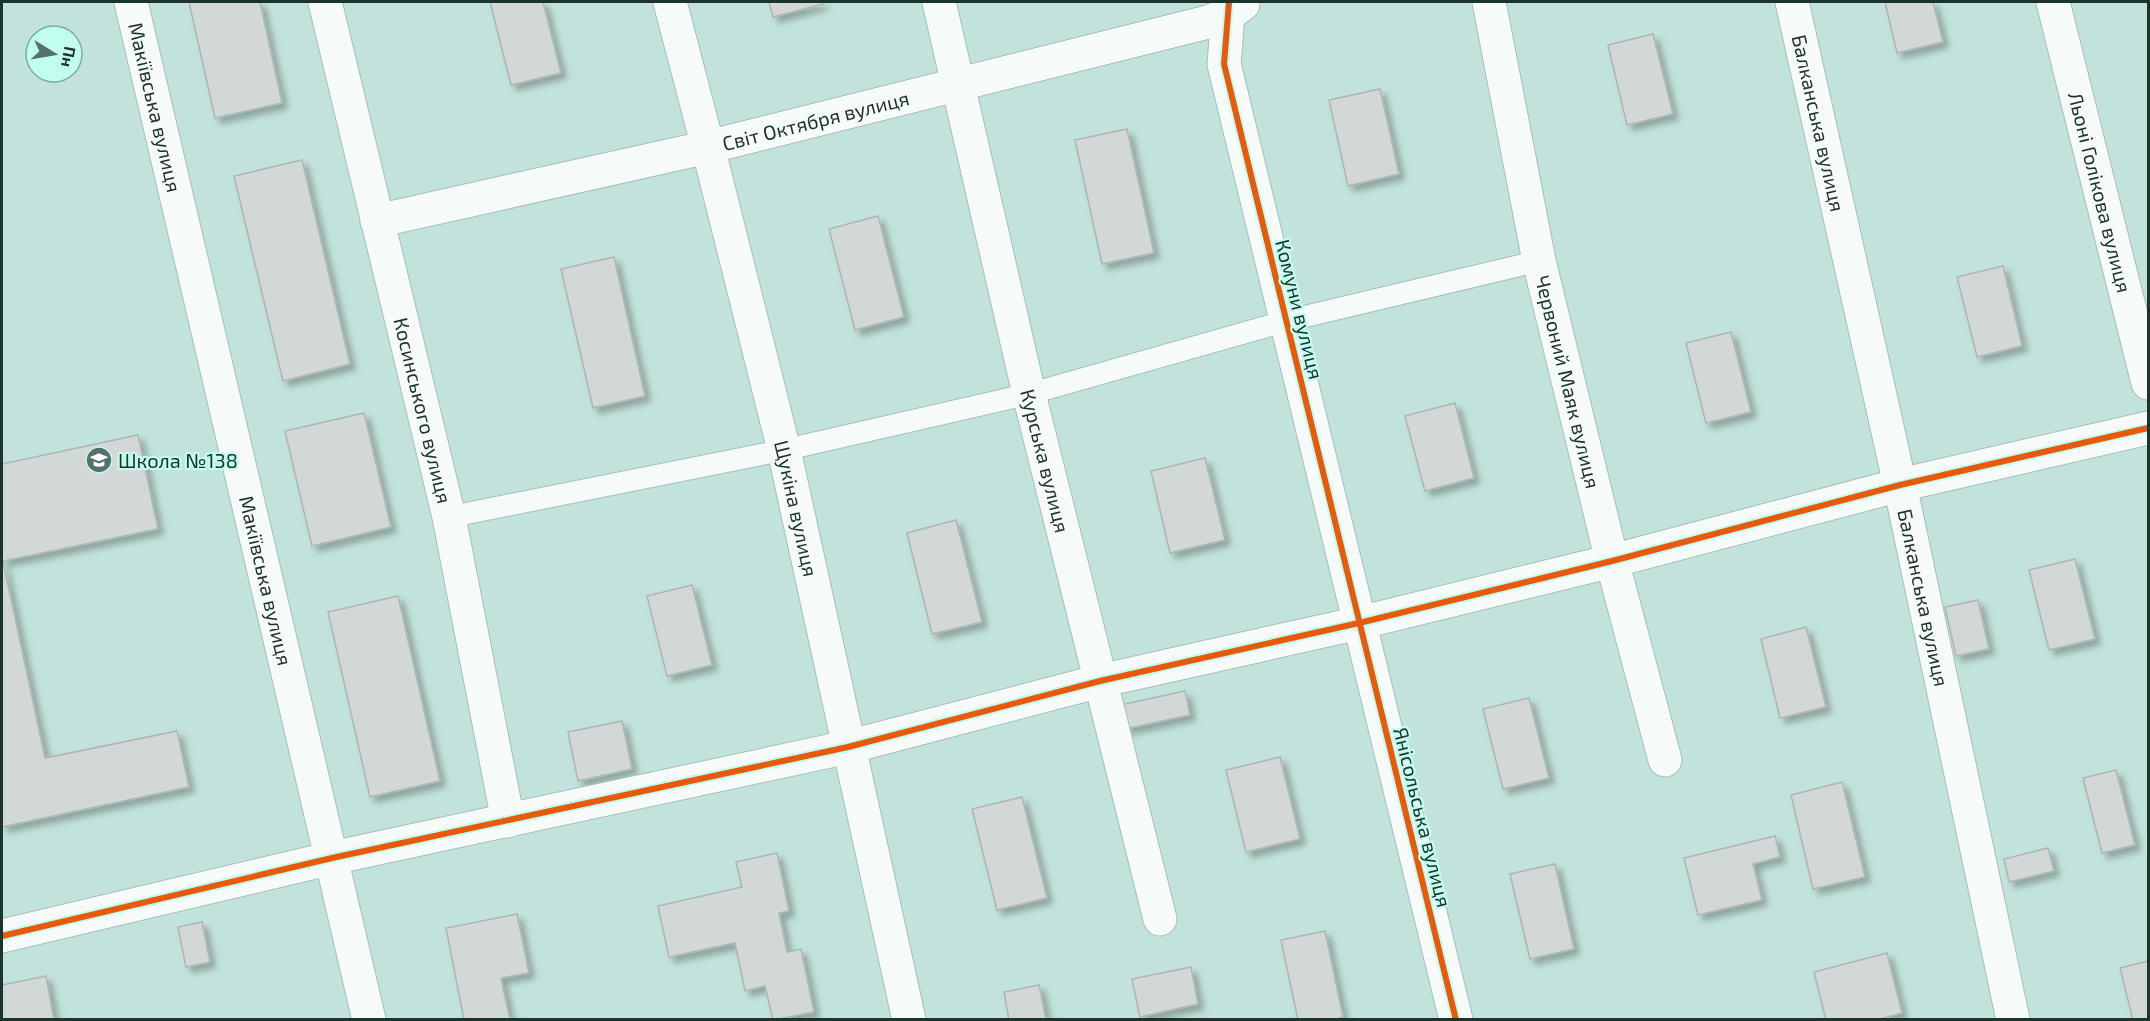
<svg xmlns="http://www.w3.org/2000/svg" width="2150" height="1021" viewBox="0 0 2150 1021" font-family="'Exo 2',sans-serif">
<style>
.building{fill:#d2d7d7;stroke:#afb5b4;stroke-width:1.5;filter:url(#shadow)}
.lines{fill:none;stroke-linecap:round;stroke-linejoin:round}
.lane-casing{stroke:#a5bfb9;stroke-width:23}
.street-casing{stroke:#a5bfb9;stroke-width:35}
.lane{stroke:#f6fbfa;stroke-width:21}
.street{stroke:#f6fbfa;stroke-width:33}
.cycleway-casing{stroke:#c2feee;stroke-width:10}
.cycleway{stroke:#e8590c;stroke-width:6}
.labels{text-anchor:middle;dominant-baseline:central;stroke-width:4.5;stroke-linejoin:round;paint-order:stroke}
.street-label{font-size:20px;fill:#1c342e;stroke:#c2feee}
.poi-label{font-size:20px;fill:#1c342e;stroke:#c2feee;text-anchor:start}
</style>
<defs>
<filter id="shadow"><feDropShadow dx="5.5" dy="5.5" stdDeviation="3" flood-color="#0004"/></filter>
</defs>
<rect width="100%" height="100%" fill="#c2e3db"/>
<path class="building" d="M 189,2 L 260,2 L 282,103 L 215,118 Z
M 490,2 L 543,2 L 561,73 L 511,85 Z
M 769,2 L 822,2 L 823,4 L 773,17 Z
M 1885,2 L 1933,2 L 1943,42 L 1897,53 Z
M 1653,34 L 1673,114 L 1627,125 L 1608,45 Z
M 1380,89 L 1399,174 L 1348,186 L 1329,100 Z
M 1127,129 L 1154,253 L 1102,264 L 1075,140 Z
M 302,160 L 350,364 L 283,381 L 234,176 Z
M 878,216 L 904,317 L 855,330 L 829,229 Z
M 614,257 L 645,396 L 593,408 L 561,269 Z
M 2003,266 L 2022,346 L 1977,357 L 1957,277 Z
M 1731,332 L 1751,412 L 1706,423 L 1686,343 Z
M 1455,403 L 1474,478 L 1425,491 L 1405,416 Z
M 364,413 L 391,527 L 312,546 L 285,431 Z
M 138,435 L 158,529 L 3,561 L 45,758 L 177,731 L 189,787 L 2,827 L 2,464 Z
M 1205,458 L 1225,540 L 1170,553 L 1151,471 Z
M 956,520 L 982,622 L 932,634 L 907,533 Z
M 2075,559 L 2095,639 L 2049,650 L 2029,570 Z
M 692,585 L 712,665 L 667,676 L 647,596 Z
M 398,596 L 440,781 L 370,797 L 328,612 Z
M 1978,600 L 1989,649 L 1956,656 L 1945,607 Z
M 1806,627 L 1826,707 L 1780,718 L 1761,639 Z
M 1185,691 L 1190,715 L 1125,729 L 1120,705 Z
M 1529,698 L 1549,778 L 1503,789 L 1483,709 Z
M 622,721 L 632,769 L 578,781 L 568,732 Z
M 1280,757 L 1300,839 L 1246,852 L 1226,770 Z
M 2116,770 L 2135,845 L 2102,853 L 2083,778 Z
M 1842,782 L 1865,877 L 1813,889 L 1791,795 Z
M 1022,797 L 1047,898 L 997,910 L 972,809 Z
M 1775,836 L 1780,857 L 1753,864 L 1762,900 L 1698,915 L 1684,858 Z
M 2048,848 L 2054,871 L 2009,882 L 2004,859 Z
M 777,853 L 789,911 L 779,913 L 787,952 L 801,949 L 814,1012 L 773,1020 L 765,986 L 745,991 L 735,943 L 669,957 L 658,906 L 742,887 L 736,862 Z
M 1555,864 L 1574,949 L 1530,959 L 1510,874 Z
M 517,914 L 529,973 L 501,978 L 510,1020 L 464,1020 L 446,928 Z
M 202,922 L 210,962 L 186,967 L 178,927 Z
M 1325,931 L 1343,1017 L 1332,1020 L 1298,1020 L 1281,940 Z
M 1887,953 L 1902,1013 L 1877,1020 L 1826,1020 L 1814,972 Z
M 2148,961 L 2148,1020 L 2133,1020 L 2120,968 Z
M 1191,967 L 1198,1004 L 1140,1017 L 1132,979 Z
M 46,976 L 54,1020 L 2,1020 L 2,985 Z
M 1039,985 L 1046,1020 L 1009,1020 L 1004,992 Z"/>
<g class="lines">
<g class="lane-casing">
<path id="lane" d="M 449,517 L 784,450 L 1029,394 L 1286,321 L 1539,261"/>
</g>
<g class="street-casing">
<g id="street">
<path id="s1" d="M 131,2 L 369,1020"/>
<path id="s2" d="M 325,2 L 449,517 L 508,821"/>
<path id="s3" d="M 670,2 L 708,147 L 784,450 L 909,1020"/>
<path id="s4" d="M 939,2 L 1029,394 L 1160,919"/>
<path d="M 1229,2 L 1224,64 L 1456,1020"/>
<path id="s5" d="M 1489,2 L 1539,261 L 1612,561 L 1665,760"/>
<path id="s6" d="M 1792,2 L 1900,485 L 2013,1020"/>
<path id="s7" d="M 2053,2 L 2148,383"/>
<path id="s8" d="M 377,221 L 708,147 L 1208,22 L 1229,14 L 1243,4"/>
<path d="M 2,936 L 332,858 L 848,747 L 1100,681 L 1359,623 L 1612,561 L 1900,485 L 2148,428"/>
</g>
</g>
<use href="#lane" class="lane"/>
<use href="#street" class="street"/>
<g class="cycleway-casing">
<path id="cycleway" d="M 1229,2 L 1224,64 L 1456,1020
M 2,936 L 332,858 L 848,747 L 1100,681 L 1359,623 L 1612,561 L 1900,485 L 2148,428"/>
</g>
<use href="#cycleway" class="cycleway"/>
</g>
<defs>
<g id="school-disc" transform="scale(1.35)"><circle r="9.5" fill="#56716b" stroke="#c2feee"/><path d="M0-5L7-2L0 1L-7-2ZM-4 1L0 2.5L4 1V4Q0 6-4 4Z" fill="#fff"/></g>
</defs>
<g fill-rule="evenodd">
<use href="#school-disc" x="99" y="460"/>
</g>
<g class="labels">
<g class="street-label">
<text stroke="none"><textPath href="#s1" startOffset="108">Макіївська вулиця</textPath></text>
<text stroke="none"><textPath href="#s8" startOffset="450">Світ Октября вулиця</textPath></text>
<text stroke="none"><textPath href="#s6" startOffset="124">Балканська вулиця</textPath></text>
<text stroke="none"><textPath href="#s7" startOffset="196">Льоні Голікова вулиця</textPath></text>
<text transform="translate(1300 309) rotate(76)">Комуни вулиця</text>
<text stroke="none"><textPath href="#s5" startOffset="388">Червоний Маяк вулиця</textPath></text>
<text stroke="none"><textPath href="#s2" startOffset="420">Косинського вулиця</textPath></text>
<text stroke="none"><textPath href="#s4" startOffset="471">Курська вулиця</textPath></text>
<text stroke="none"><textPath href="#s3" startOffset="522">Щукіна вулиця</textPath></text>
<text stroke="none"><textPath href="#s1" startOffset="594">Макіївська вулиця</textPath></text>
<text stroke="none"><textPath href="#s6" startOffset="610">Балканська вулиця</textPath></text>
<text transform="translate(1423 817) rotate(76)">Янісольська вулиця</text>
</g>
<g class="poi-label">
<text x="118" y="460">Школа №138</text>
</g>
</g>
<rect width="2150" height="1021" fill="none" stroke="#1c342e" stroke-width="6"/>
<g transform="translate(54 54) rotate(101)"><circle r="28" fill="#c2feee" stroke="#80ada1" stroke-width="1.5"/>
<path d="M0-4.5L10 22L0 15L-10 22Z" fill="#56716b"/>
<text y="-9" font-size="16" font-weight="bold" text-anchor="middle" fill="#1c342e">Пн</text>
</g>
</svg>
